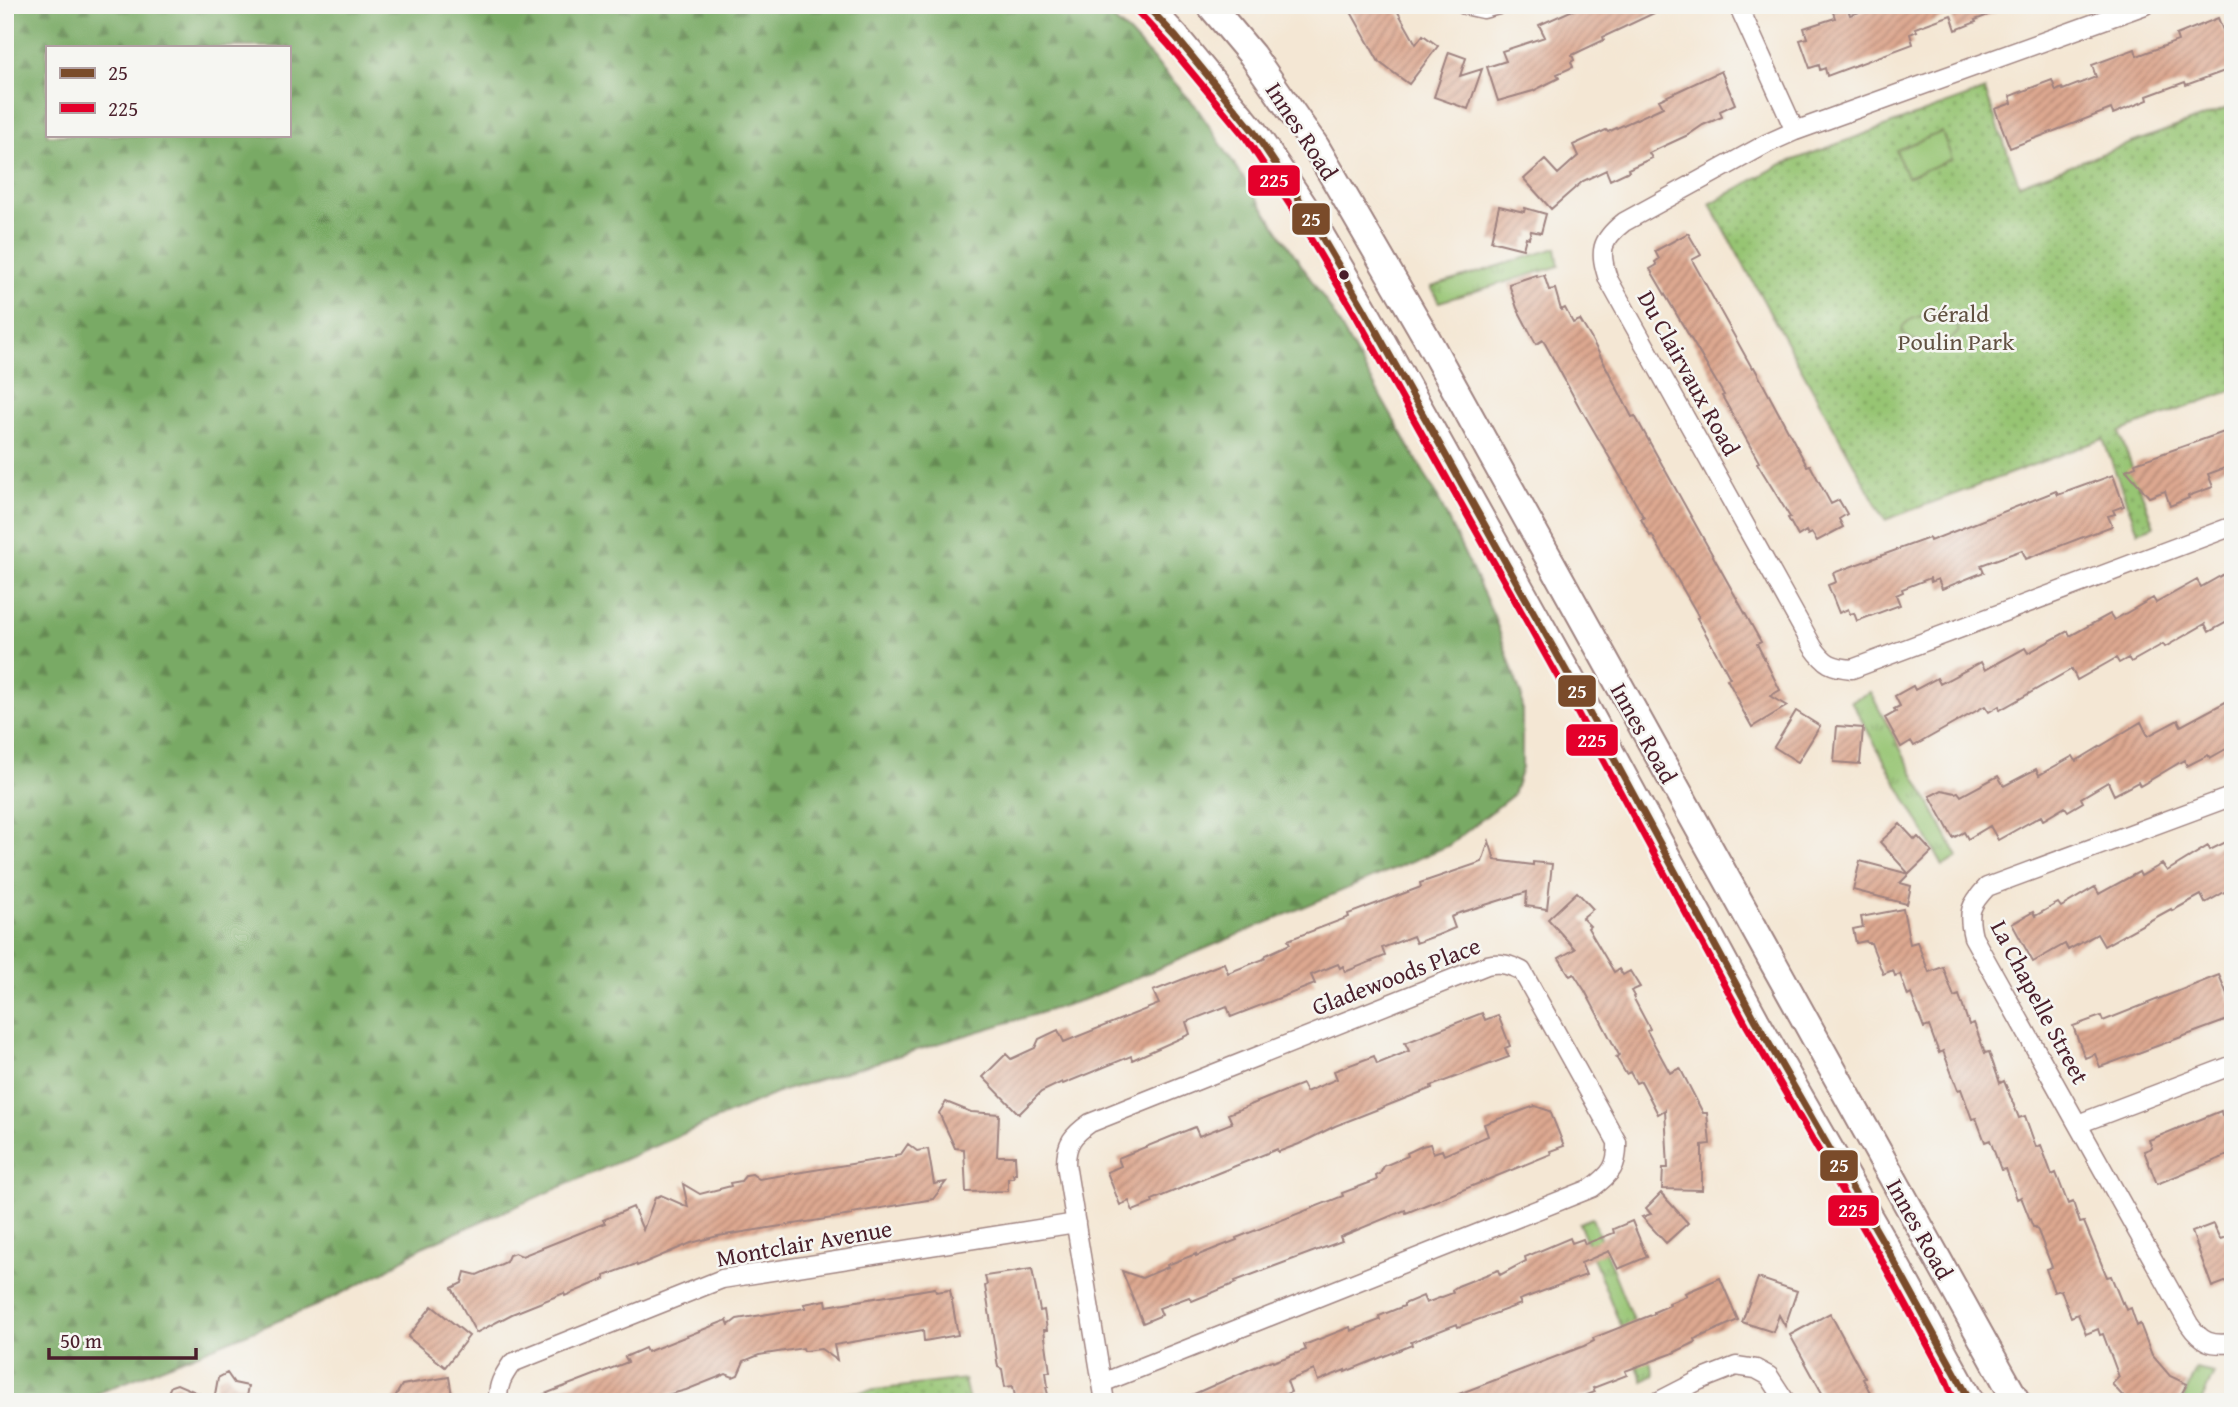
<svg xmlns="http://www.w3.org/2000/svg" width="2238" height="1407" viewBox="0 0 2238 1407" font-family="'Gentium Book Plus',serif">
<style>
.grass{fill:url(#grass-tufts);stroke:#70724f;stroke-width:2}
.forest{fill:url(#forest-firs);stroke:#626448;stroke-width:2;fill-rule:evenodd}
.park{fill:url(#park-dots);stroke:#70724f;stroke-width:2}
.garden{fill:#97c573;stroke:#70724f;stroke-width:2}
.building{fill:url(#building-hatch)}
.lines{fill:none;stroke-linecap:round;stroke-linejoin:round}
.street-casing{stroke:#9f8380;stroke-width:21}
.secondary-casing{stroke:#9f8380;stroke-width:30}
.street{stroke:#fff;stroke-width:18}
.secondary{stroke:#fff;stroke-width:26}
.bus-1-casing{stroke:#f6f6f2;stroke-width:12}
.bus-2-casing{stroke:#f6f6f2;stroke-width:12}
.bus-1{stroke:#7a4b2a;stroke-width:7}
.bus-2{stroke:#e4002b;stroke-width:7}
.bus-dot{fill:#4a1f2b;stroke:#f6f6f2;stroke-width:2.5}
.labels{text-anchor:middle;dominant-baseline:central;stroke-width:5;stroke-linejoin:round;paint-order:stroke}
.street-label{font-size:24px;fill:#4a1f2b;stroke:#f6f6f2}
.park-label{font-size:24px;fill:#615141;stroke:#f6f6f2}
.line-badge{stroke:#f6f6f2;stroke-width:2.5}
.badge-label{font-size:19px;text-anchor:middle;font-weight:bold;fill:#fff}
</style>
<defs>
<pattern id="grass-tufts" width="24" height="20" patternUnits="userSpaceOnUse" patternTransform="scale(1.75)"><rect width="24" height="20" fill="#97c573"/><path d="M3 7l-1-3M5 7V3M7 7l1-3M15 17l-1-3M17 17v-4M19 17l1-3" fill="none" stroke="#7d9f5f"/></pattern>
<pattern id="forest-firs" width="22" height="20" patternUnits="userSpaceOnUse" patternTransform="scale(1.75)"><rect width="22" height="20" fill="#79aa65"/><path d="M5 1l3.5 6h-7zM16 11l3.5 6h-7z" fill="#658a53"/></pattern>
<pattern id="park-dots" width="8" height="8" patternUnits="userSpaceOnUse" patternTransform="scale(1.75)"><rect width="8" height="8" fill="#97c573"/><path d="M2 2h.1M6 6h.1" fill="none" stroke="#7d9f5f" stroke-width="1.8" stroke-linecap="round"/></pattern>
<pattern id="building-hatch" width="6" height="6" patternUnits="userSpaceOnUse" patternTransform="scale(1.75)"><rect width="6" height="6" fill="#dda890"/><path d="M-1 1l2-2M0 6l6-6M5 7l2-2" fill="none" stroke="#b58876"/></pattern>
</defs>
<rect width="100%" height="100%" fill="#f6f6f2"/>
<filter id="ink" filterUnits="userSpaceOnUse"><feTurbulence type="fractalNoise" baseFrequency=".0143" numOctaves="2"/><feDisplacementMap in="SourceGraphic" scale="14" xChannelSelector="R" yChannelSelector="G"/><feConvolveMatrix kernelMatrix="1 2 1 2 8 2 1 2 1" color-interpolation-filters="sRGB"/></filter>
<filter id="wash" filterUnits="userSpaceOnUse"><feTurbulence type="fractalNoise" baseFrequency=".00686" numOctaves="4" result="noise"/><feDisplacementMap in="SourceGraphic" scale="28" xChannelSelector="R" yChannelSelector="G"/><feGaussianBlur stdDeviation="1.57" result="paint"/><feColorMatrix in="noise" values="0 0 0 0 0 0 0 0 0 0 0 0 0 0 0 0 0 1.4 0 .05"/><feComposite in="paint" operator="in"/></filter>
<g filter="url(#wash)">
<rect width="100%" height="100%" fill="#f4e7d4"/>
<path class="grass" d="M 1556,248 L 1559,266 L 1439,302 L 1431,287 Z
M 1870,692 L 1958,857 L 1943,866 L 1851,701 Z
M 1592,1218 L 1655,1375 L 1643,1381 L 1579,1223 Z
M 2196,1369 L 2214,1373 L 2201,1402 L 2182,1402 Z"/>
<path class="forest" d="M 5,5 L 1096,5 L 1130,34 L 1195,105 L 1330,308 L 1435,492 L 1494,616 L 1522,698 L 1522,768 L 1513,795 L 1448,846 L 1086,999 L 782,1091 L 422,1247 L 386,1271 L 320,1304 L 76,1402 L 5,1402 ZM 47,47 L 289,47 L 289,135 L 47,135 Z"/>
<path class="park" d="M 1985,90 L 2019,184 L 2233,106 L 2233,390 L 2119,432 L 2154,526 L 2138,532 L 2103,439 L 1885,520 L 1710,204 L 1780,165 Z
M 964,1379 L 969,1402 L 775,1402 L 776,1402 Z"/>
<path class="garden" d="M 1942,132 L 1952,159 L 1907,177 L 1896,150 Z
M 1928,315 C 1943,315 1954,316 1959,331 C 1946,349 1923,346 1905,337 L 1902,328 C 1908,318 1917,317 1928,315 Z"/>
<g id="blocks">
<path class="building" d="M 1364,5 L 1394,5 L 1416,44 L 1423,35 L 1438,46 L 1409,84 L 1379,62 L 1351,12 Z
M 1584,5 L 1671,5 L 1603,37 L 1604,40 L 1572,55 L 1574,60 L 1571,62 L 1573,67 L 1557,74 L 1559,78 L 1533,91 L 1498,101 L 1487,67 L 1506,61 L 1502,51 L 1545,37 L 1539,25 Z
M 1882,5 L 2008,5 L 2009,7 L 1975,20 L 1976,22 L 1956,30 L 1951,15 L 1915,28 L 1917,31 L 1910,34 L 1913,44 L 1827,76 L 1825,68 L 1820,70 L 1819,65 L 1810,68 L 1800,40 L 1807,38 L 1804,28 L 1835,18 L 1833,12 L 1847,7 L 1850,15 Z
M 2218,18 L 2225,35 L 2233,32 L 2233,68 L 2186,85 L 2185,82 L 2147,96 L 2148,100 L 2113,114 L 2111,109 L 2010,148 L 1995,109 L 2012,103 L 2010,96 L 2052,80 L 2056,91 L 2062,88 L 2063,90 L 2096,77 L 2092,65 L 2135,49 L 2137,56 L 2178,41 L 2176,35 Z
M 1449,52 L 1466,58 L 1460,76 L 1482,69 L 1468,109 L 1434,97 Z
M 1721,71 L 1735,104 L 1720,111 L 1722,117 L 1703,125 L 1688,135 L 1649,153 L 1652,158 L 1628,169 L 1629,171 L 1610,180 L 1606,170 L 1583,181 L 1551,209 L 1524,179 L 1545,160 L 1558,174 L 1578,156 L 1573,145 L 1606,130 L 1608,132 L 1663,107 L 1659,100 Z
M 1499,206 L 1524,212 L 1525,208 L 1546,214 L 1541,233 L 1531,231 L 1529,238 L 1526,237 L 1523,249 L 1491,241 Z
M 1688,233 L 1701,255 L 1692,260 L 1752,368 L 1754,367 L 1807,466 L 1810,465 L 1831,504 L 1839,500 L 1847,514 L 1839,519 L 1843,527 L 1817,541 L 1812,533 L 1808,535 L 1806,531 L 1798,536 L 1788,518 L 1790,517 L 1757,463 L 1759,462 L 1722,396 L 1724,395 L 1650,269 L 1657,265 L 1655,262 L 1659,259 L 1655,251 Z
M 1536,275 L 1537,277 L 1544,275 L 1549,290 L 1555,289 L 1561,310 L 1565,308 L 1573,323 L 1580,320 L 1591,338 L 1632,417 L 1635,416 L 1761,642 L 1757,644 L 1780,690 L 1770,696 L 1787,706 L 1752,727 L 1739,704 L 1740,703 L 1727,679 L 1730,678 L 1697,618 L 1699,617 L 1652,535 L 1650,536 L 1641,519 L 1644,518 L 1615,467 L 1583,412 L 1582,412 L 1543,340 L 1536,344 L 1517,308 L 1509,284 Z
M 2233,429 L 2233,465 L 2208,474 L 2213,487 L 2188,496 L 2189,498 L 2170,506 L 2165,491 L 2149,497 L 2126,470 L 2136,466 L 2135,463 Z
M 2113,475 L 2124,506 L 2113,510 L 2115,514 L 2108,516 L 2112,526 L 2026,559 L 2022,550 L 1981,565 L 1984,572 L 1942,589 L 1938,579 L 1931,582 L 1930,578 L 1902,589 L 1903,592 L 1896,595 L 1900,605 L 1857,621 L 1854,613 L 1850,614 L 1848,609 L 1839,613 L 1828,585 L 1836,582 L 1833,573 L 1929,538 L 1930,541 L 2056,491 L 2058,495 Z
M 2233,569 L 2233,593 L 2226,596 L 2233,608 L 2233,619 L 2209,632 L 2205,624 L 2165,647 L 2163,644 L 2131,662 L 2128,658 L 2119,663 L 2116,658 L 2077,680 L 2072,669 L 2000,710 L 1999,706 L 1989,712 L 1985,706 L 1914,746 L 1911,741 L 1901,747 L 1885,718 L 1896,712 L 1894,709 L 1900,706 L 1895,696 L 1913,686 L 1915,690 L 1937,678 L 1940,684 L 1981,662 L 1985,670 L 2025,648 L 2028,653 L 2068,631 L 2070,636 L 2110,614 L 2114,620 L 2153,598 L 2156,603 L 2197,580 L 2201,587 Z
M 2233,698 L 2233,745 L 2210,758 L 2208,755 L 2187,766 L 2184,760 L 2140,786 L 2138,782 L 2114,795 L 2108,782 L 2081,798 L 2083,802 L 2068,811 L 2065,807 L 2043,820 L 2041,816 L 1998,840 L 1990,826 L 1968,839 L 1964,832 L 1953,838 L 1930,796 L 1942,790 L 1955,793 L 1958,792 L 1961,796 L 1998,776 L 2004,786 L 2036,769 L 2039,775 L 2073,756 L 2076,761 L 2141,722 L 2148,736 L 2178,720 L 2181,726 Z
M 1796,711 L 1820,726 L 1798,762 L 1774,747 Z
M 1837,726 L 1863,728 L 1860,764 L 1834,762 Z
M 1900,824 L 1915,840 L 1918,837 L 1932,852 L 1909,874 L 1880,842 Z
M 1489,841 L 1495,860 L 1533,865 L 1533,862 L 1552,864 L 1547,909 L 1526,906 L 1527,892 L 1456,914 L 1456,915 L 1451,917 L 1455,928 L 1438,935 L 1416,943 L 1413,936 L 1382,948 L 1385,956 L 1345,972 L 1343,966 L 1340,968 L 1338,964 L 1311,975 L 1315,984 L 1231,1017 L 1227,1006 L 1186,1022 L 1190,1034 L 1132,1060 L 1131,1056 L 1063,1084 L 1062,1082 L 1041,1092 L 1019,1114 L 983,1077 L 1006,1054 L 1011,1059 L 1035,1048 L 1039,1039 L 1058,1030 L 1064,1042 L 1159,1004 L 1153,991 L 1224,963 L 1228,973 L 1264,959 L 1266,955 L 1290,944 L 1288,940 L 1349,917 L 1348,914 L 1421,887 L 1420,883 L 1482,862 Z
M 2228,841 L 2233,850 L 2233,887 L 2205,903 L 2201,895 L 2172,911 L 2171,909 L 2104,946 L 2097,934 L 2068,950 L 2065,944 L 2033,962 L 2012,924 L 2033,912 L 2035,916 L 2058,903 L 2061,907 L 2095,887 L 2099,894 L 2139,872 L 2141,876 L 2162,864 L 2167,871 L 2208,846 L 2210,850 Z
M 1860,861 L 1909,874 L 1900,883 L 1911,886 L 1907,904 L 1853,890 Z
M 1577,892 L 1593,909 L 1582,918 L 1590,926 L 1588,928 L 1614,972 L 1619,969 L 1623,975 L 1630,971 L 1640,987 L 1631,991 L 1634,996 L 1633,997 L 1650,1029 L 1647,1031 L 1670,1073 L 1680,1068 L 1703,1113 L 1707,1113 L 1710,1144 L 1702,1145 L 1702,1190 L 1662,1189 L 1663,1168 L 1668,1168 L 1665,1110 L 1658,1114 L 1641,1081 L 1636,1083 L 1630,1072 L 1626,1074 L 1616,1057 L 1619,1055 L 1585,991 L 1574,974 L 1570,976 L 1559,958 L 1575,949 L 1548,919 Z
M 1903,909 L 1910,944 L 1917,942 L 1929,972 L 1943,967 L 1954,997 L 1959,995 L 1969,1025 L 1974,1023 L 1985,1053 L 1989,1052 L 2000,1083 L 2004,1081 L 2019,1118 L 2025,1116 L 2036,1147 L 2041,1145 L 2052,1175 L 2056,1173 L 2068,1204 L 2073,1202 L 2080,1223 L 2084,1222 L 2107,1277 L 2111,1276 L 2122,1303 L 2123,1302 L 2126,1310 L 2131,1308 L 2137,1326 L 2140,1324 L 2152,1355 L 2170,1376 L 2187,1384 L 2177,1402 L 2128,1402 L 2112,1384 L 2119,1377 L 2103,1334 L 2100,1335 L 2098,1329 L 2086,1334 L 2078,1314 L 2071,1317 L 2061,1290 L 2054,1292 L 2046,1269 L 2052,1267 L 2038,1231 L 2035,1227 L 2033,1227 L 2021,1197 L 2017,1199 L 2006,1169 L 2001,1170 L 1990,1140 L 1985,1142 L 1976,1118 L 1972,1119 L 1961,1089 L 1958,1090 L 1943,1051 L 1939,1053 L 1929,1026 L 1924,1028 L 1911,994 L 1908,996 L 1900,974 L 1895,976 L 1893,970 L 1883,974 L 1871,943 L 1867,943 L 1866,941 L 1856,943 L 1853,929 L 1863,927 L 1861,917 Z
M 2219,975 L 2233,1008 L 2233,1018 L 2100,1067 L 2095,1054 L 2085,1058 L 2073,1026 L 2101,1016 L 2103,1021 Z
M 1482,1013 L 1485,1020 L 1498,1015 L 1510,1046 L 1505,1048 L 1509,1057 L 1431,1086 L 1432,1088 L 1335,1126 L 1299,1144 L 1278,1152 L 1277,1149 L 1218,1173 L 1152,1200 L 1153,1203 L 1133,1211 L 1129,1201 L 1120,1205 L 1107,1172 L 1121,1166 L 1118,1158 L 1195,1127 L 1199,1136 L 1232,1123 L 1228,1114 L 1302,1084 L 1306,1092 L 1337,1079 L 1334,1071 L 1374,1056 L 1377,1064 L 1409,1051 L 1405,1043 Z
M 946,1102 L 971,1112 L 999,1114 L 997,1156 L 1015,1156 L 1016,1174 L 1013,1174 L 1014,1178 L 1008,1178 L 1008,1191 L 966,1192 L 964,1149 L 955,1148 L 939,1113 Z
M 1535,1106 L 1550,1111 L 1564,1146 L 1550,1151 L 1551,1154 L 1406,1213 L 1405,1210 L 1340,1237 L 1342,1241 L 1235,1281 L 1236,1283 L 1192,1301 L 1189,1297 L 1159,1308 L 1162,1315 L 1143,1323 L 1122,1271 L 1142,1278 L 1168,1267 L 1167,1265 L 1196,1254 L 1196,1256 L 1237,1240 L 1236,1238 L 1343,1196 L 1342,1193 L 1377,1180 L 1376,1176 L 1380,1174 L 1384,1166 L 1408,1156 L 1407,1153 L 1422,1146 L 1430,1144 L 1433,1153 L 1442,1150 L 1444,1155 L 1488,1136 L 1484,1124 Z
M 2221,1111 L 2222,1116 L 2233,1112 L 2233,1153 L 2157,1184 L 2144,1151 L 2152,1148 L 2149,1140 Z
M 908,1144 L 917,1151 L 928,1149 L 934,1184 L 946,1182 L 933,1199 L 852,1213 L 852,1215 L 718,1236 L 691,1243 L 637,1266 L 636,1264 L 604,1276 L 605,1279 L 565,1296 L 564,1293 L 512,1314 L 476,1333 L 452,1288 L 462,1283 L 465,1272 L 477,1275 L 506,1262 L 509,1255 L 515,1253 L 522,1256 L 562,1240 L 605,1223 L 603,1220 L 633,1207 L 643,1230 L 655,1198 L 661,1195 L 688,1207 L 683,1184 L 700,1194 L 731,1186 L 730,1183 L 741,1181 L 746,1175 L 752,1174 L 759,1179 L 895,1157 L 895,1155 L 901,1154 Z
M 1661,1193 L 1688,1223 L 1666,1243 L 1642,1217 L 1651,1214 L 1646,1208 Z
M 1632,1221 L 1647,1257 L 1618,1269 L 1609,1251 L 1581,1263 L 1586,1275 L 1519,1300 L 1521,1304 L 1458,1327 L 1457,1324 L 1411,1342 L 1412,1345 L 1345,1372 L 1345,1370 L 1318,1381 L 1314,1370 L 1287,1381 L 1291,1392 L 1266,1402 L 1176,1402 L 1264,1363 L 1272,1360 L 1273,1362 L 1306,1350 L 1304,1345 L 1350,1327 L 1351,1331 L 1380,1320 L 1379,1316 L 1404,1306 L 1404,1304 L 1423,1296 L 1426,1303 L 1453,1293 L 1452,1290 L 1458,1286 L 1498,1270 L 1500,1275 L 1526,1261 L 1525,1257 L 1570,1238 L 1572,1243 L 1583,1239 L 1585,1244 L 1614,1233 L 1613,1229 Z
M 2213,1224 L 2220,1239 L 2233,1235 L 2233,1268 L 2230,1268 L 2233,1279 L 2212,1287 L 2192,1232 Z
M 1032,1269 L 1040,1311 L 1044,1310 L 1047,1330 L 1044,1330 L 1050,1372 L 1046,1372 L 1048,1387 L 1046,1387 L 1050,1402 L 1016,1402 L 1013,1386 L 1005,1387 L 1002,1369 L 998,1367 L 985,1286 L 987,1285 L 985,1276 Z
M 1720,1278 L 1738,1320 L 1695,1339 L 1696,1342 L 1671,1354 L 1625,1371 L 1627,1375 L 1593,1388 L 1595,1392 L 1569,1402 L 1444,1402 L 1443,1400 L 1584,1346 L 1594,1341 L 1593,1338 L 1654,1314 L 1654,1312 L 1670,1305 L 1669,1303 L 1687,1296 L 1685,1293 Z
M 1758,1278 L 1797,1291 L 1785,1326 L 1779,1315 L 1773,1332 L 1742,1322 Z
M 935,1288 L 936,1292 L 950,1290 L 958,1335 L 924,1341 L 923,1330 L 834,1345 L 837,1360 L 821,1349 L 804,1351 L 803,1348 L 759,1355 L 744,1361 L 738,1375 L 733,1377 L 726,1374 L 686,1390 L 641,1402 L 524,1402 L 628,1362 L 625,1357 L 645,1348 L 647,1352 L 727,1320 L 729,1325 L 737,1319 L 806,1308 L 804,1304 L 826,1300 L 827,1306 Z
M 432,1306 L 469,1336 L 445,1367 L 408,1337 Z
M 1830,1313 L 1865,1378 L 1863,1379 L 1875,1402 L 1827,1402 L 1790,1335 Z
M 227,1373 L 234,1383 L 248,1386 L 245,1402 L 163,1402 L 171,1386 L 177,1384 L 214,1400 L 218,1378 Z
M 449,1377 L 453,1402 L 392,1402 L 402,1385 Z"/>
</g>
</g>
<g filter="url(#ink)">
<use href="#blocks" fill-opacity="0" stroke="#9f8380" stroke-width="2"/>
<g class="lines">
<g class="street-casing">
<path id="street" d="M 1465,5 L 1483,9 L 1498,5
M 1738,5 L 1795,131
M 2145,5 L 1795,131 L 1768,143 L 1624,222 C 1600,241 1599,251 1608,279 L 1813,647 C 1825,664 1831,667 1852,669 L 2233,526
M 2233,796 L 1987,887 C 1970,905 1967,912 1973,937 L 2189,1324 C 2201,1342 2211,1346 2233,1343
M 2078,1124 L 2233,1065
M 1102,1383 L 1592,1188 C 1611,1174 1618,1166 1617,1142 L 1522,971 C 1510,965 1501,962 1487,965 L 1090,1123 C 1073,1135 1066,1143 1066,1164 L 1105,1402
M 498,1402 C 497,1385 503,1376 512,1363 L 722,1279 L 1076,1223
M 1657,1402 L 1698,1381 L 1736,1366 L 1756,1369 L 1769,1376 L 1786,1402"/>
</g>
<g class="secondary-casing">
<path id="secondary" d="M 1146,5 L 1176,37 L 1254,132 L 1303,205 L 1364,309 L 1573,683 L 1756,1021 L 1885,1245 L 1971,1402
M 1210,5 L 1252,55 L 1316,147 L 1425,335 L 2017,1402"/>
</g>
<use href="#street" class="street"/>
<use href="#secondary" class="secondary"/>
<g class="bus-1-casing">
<path id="bus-1" d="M 1146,5 L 1176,37 L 1254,132 L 1303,205 L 1364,309 L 1573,683 L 1756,1021 L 1885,1245 L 1971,1402"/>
</g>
<g class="bus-2-casing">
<path id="bus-2" d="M 1138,12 L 1168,44 L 1246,138 L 1294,211 L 1355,314 L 1564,688 L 1747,1026 L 1876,1250 L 1943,1373 L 1955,1402"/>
</g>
<use href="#bus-1" class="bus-1"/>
<use href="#bus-2" class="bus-2"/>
</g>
</g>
<circle class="bus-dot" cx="1344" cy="275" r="6"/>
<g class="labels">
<g class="street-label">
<text transform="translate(1302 131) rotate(57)">Innes Road</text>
<text transform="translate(1689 373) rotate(61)">Du Clairvaux Road</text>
<text transform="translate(1644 733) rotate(61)">Innes Road</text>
<text transform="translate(1396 976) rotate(-21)">Gladewoods Place</text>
<text transform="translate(2040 1002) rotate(62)">La Chapelle Street</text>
<text transform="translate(1920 1229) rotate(61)">Innes Road</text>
<text transform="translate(804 1243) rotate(-10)">Montclair Avenue</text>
</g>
<g class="park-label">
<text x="1956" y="313">Gérald<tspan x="1956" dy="28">Poulin Park</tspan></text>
</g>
</g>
<g class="line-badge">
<rect x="1247" y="164" width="54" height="33" rx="7" fill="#e4002b"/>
<rect x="1291" y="202" width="40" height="34" rx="7" fill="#7a4b2a"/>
<rect x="1557" y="674" width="40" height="34" rx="7" fill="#7a4b2a"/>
<rect x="1565" y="723" width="54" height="34" rx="7" fill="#e4002b"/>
<rect x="1819" y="1149" width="40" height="33" rx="7" fill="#7a4b2a"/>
<rect x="1827" y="1194" width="53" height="33" rx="7" fill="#e4002b"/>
</g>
<g class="badge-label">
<text x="1274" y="187">225</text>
<text x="1311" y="226">25</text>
<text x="1577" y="698">25</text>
<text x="1592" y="747">225</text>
<text x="1839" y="1172">25</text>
<text x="1853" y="1217">225</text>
</g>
<rect width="2238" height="1407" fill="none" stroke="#f6f6f2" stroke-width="28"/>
<rect x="46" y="46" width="245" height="91" fill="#f6f6f2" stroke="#b1a0a2" stroke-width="2"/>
<rect x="60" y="68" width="35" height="10" fill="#7a4b2a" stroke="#b1a0a2" stroke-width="2"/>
<text x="108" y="80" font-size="21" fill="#4a1f2b">25</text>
<rect x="60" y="103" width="35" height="10" fill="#e4002b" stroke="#b1a0a2" stroke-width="2"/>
<text x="108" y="116" font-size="21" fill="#4a1f2b">225</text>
<path d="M49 1348v10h147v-10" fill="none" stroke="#4a1f2b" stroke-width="3.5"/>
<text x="60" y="1348" font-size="21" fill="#4a1f2b" stroke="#f6f6f2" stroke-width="5" paint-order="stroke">50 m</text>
</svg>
